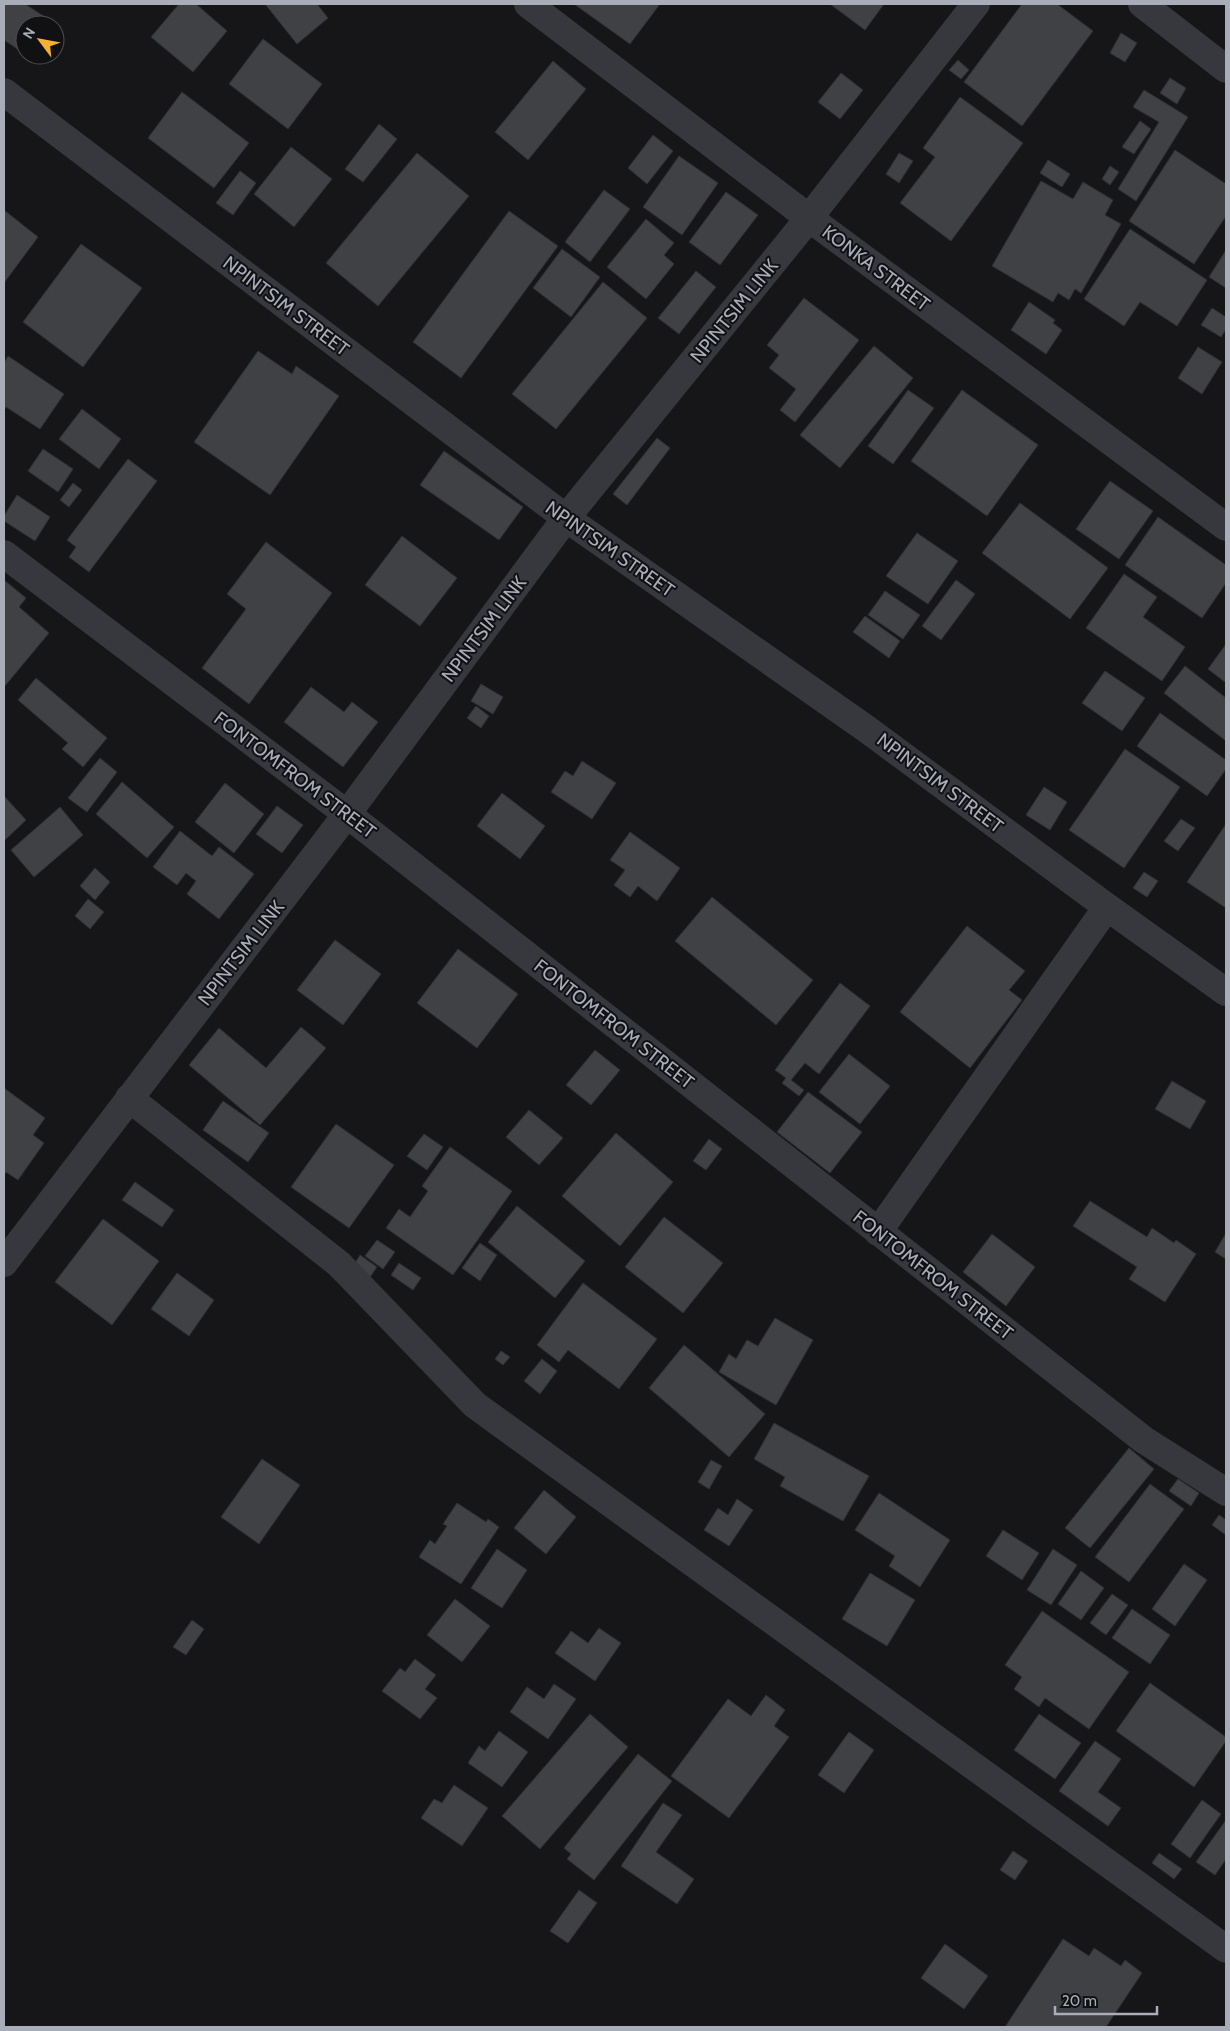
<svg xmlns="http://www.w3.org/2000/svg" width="1230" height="2031" viewBox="0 0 1230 2031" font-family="Cabin,sans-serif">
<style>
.building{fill:#404145;stroke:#303034}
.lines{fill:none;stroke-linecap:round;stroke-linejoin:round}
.minor{stroke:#37383d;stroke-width:28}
.labels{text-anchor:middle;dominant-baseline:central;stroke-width:4;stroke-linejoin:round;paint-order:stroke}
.street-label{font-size:19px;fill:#a8adb8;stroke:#111113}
</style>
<rect width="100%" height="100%" fill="#161618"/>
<path class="building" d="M 4,4 L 25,4 L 60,27 L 55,35 L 55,25 L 25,25 L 25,54 L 4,40 Z
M 179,4 L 196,4 L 227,31 L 193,72 L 151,37 Z
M 265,4 L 317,4 L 328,18 L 297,44 Z
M 574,4 L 660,4 L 630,44 Z
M 830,4 L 884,4 L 865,30 Z
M 1022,4 L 1057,4 L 1093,31 L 1022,126 L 964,82 Z
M 1121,33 L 1137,43 L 1125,62 L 1110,53 Z
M 263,39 L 322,84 L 288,129 L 229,84 Z
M 958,60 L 969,70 L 961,79 L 949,70 Z
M 553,61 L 586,89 L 528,160 L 495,132 Z
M 841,73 L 863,90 L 840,119 L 818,102 Z
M 1170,78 L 1186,88 L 1177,104 L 1160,93 Z
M 1144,90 L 1188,117 L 1136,201 L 1118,189 L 1159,122 L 1133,107 Z
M 182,92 L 249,143 L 214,188 L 148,138 Z
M 960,97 L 1023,143 L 951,241 L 900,203 L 935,157 L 923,148 Z
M 1140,121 L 1151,129 L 1134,154 L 1122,147 Z
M 379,124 L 397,139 L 363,182 L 345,169 Z
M 653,135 L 673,151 L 647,184 L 628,168 Z
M 291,147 L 332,179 L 294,227 L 254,194 Z
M 1175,150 L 1226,184 L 1226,216 L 1194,264 L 1129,221 Z
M 417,153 L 469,196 L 378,306 L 326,263 Z
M 899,153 L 913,161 L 899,183 L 886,174 Z
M 679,156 L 718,183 L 682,235 L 643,207 Z
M 1048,160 L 1070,174 L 1062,187 L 1040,173 Z
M 1110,166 L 1119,172 L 1110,185 L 1102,179 Z
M 240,171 L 256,183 L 233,215 L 216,203 Z
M 1041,181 L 1073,199 L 1083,182 L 1113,200 L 1105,215 L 1121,224 L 1081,293 L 1075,289 L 1069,300 L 1058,293 L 1053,302 L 992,266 Z
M 604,190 L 630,209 L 590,262 L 565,242 Z
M 726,192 L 758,215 L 720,265 L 689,242 Z
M 4,210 L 38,237 L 4,283 Z
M 509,211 L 558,246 L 461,378 L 413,342 Z
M 646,219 L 674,243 L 664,255 L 674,264 L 646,299 L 607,267 Z
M 1130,229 L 1207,280 L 1177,326 L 1140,302 L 1124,326 L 1084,299 Z
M 81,244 L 142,288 L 83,367 L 23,322 Z
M 562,249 L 600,277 L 571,317 L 533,288 Z
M 1226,250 L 1226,288 L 1209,277 Z
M 696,271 L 716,287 L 679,334 L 658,318 Z
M 603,282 L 647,318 L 556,429 L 512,394 Z
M 804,298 L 859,340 L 795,422 L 780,410 L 796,389 L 769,368 L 779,355 L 767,345 Z
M 1029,302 L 1055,320 L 1053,323 L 1062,330 L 1046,354 L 1011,330 Z
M 1212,308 L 1226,317 L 1226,329 L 1221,337 L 1201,325 Z
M 874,346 L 913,378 L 840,468 L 800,435 Z
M 1198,347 L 1222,362 L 1202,394 L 1178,378 Z
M 258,351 L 292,374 L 296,366 L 339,396 L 270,495 L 194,442 Z
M 8,356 L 64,394 L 40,429 L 6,407 L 4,410 L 4,363 Z
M 908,390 L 934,408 L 893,464 L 868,446 Z
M 962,390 L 1038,445 L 987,516 L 911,461 Z
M 82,409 L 121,439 L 99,469 L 59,439 Z
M 657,438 L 670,448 L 627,505 L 613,494 Z
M 43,449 L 73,469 L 58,492 L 28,471 Z
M 444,451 L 523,507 L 499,540 L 420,485 Z
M 128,459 L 157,481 L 89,572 L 69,557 L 76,547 L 67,540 Z
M 1110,481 L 1153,511 L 1119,559 L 1076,529 Z
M 73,483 L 82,490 L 69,507 L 60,500 Z
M 17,495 L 50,517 L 35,541 L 4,521 L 4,516 Z
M 1020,503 L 1108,568 L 1070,619 L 982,553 Z
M 1158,517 L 1226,565 L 1226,583 L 1202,618 L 1125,565 Z
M 917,533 L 958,561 L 928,604 L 886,576 Z
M 402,536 L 457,578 L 420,626 L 365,585 Z
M 266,542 L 332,593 L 249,704 L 202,668 L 246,609 L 227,594 Z
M 1124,574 L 1157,597 L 1143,617 L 1185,647 L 1162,681 L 1086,628 Z
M 4,580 L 26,598 L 19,607 L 49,633 L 4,687 Z
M 956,580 L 975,594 L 941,640 L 922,626 Z
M 885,591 L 920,615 L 903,639 L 868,615 Z
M 865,616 L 900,641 L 889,658 L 853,632 Z
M 1226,644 L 1226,683 L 1208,669 Z
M 1185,666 L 1226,698 L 1226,741 L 1164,693 Z
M 1105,671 L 1145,698 L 1122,731 L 1082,703 Z
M 36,678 L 107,738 L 83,767 L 62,749 L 68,743 L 18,700 Z
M 481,684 L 503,697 L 493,714 L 471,701 Z
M 311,687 L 344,712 L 352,702 L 378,722 L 343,767 L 284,722 Z
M 476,706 L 489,716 L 481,728 L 467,718 Z
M 1160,713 L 1226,760 L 1226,769 L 1207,796 L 1137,746 Z
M 1125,749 L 1180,787 L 1124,868 L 1069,830 Z
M 100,758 L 117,772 L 87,812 L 68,798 Z
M 582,761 L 616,783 L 592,819 L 551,792 L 565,771 L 573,776 Z
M 122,782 L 174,827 L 147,858 L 96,814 Z
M 225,783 L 264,814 L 234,853 L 195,822 Z
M 1044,787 L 1067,802 L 1050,830 L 1026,815 Z
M 502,793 L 545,826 L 520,859 L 477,826 Z
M 4,796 L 26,820 L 4,841 Z
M 277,806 L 303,825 L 282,853 L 256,834 Z
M 60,807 L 83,835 L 34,877 L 11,850 Z
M 1181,819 L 1195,828 L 1178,851 L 1164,841 Z
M 1226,824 L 1226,908 L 1187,882 Z
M 180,831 L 212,856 L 219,847 L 254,874 L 219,919 L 187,894 L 196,881 L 186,873 L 177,885 L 153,867 Z
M 630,832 L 680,868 L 657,901 L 638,886 L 630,897 L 614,885 L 625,870 L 610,860 Z
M 95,868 L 110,882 L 95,900 L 80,886 Z
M 1144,872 L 1158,881 L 1147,897 L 1133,888 Z
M 712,897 L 813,980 L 776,1025 L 675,941 Z
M 88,899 L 104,912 L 90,929 L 75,916 Z
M 967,926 L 1025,971 L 1009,990 L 1022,1000 L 970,1068 L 900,1012 Z
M 335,940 L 381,974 L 343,1025 L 297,990 Z
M 458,949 L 518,994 L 477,1048 L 417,1003 Z
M 840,983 L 870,1006 L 819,1074 L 805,1063 L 791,1080 L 804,1090 L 799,1096 L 782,1083 L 786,1078 L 775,1070 Z
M 301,1027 L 326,1048 L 260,1125 L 189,1065 L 219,1028 L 266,1068 Z
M 595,1050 L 620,1070 L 591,1105 L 566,1085 Z
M 849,1054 L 890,1086 L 860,1124 L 819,1092 Z
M 1172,1081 L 1206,1101 L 1190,1129 L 1155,1109 Z
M 4,1088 L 45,1118 L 33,1135 L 44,1143 L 18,1180 L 6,1172 L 4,1176 Z
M 808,1092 L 862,1132 L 830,1173 L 777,1132 Z
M 223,1101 L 269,1133 L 248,1162 L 203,1130 Z
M 529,1110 L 563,1138 L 539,1165 L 506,1137 Z
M 336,1124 L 394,1165 L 349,1228 L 291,1187 Z
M 616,1133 L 673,1182 L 620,1246 L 562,1196 Z
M 424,1134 L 443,1147 L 427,1170 L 407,1156 Z
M 709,1139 L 722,1149 L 706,1170 L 693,1161 Z
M 450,1147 L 512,1191 L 453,1275 L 386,1228 L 399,1209 L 410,1217 L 428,1191 L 422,1186 Z
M 135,1182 L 174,1210 L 162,1227 L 122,1200 Z
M 1090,1201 L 1147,1237 L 1152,1228 L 1174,1243 L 1176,1240 L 1196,1254 L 1165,1302 L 1129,1279 L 1137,1267 L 1073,1226 Z
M 517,1206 L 585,1261 L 555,1298 L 488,1242 Z
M 664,1217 L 723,1263 L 683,1313 L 625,1267 Z
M 103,1219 L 159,1261 L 112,1325 L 55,1282 Z
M 1226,1233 L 1226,1259 L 1215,1252 Z
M 992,1234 L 1035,1267 L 1006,1306 L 963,1272 Z
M 377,1240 L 395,1252 L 383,1269 L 365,1256 Z
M 480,1243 L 497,1255 L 480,1281 L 462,1268 Z
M 360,1255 L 377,1267 L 370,1277 L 354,1265 Z
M 399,1263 L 421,1278 L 413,1290 L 391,1275 Z
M 177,1273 L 214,1300 L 189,1336 L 151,1309 Z
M 583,1283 L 657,1339 L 619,1389 L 568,1350 L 559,1362 L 537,1345 Z
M 775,1318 L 813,1340 L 776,1405 L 719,1372 L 729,1354 L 736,1359 L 747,1340 L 758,1346 Z
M 684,1345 L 765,1414 L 729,1457 L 649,1388 Z
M 501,1351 L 510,1357 L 503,1365 L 495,1359 Z
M 542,1359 L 557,1371 L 540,1394 L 524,1381 Z
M 774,1423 L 869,1476 L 843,1521 L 780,1486 L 785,1477 L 754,1459 Z
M 1129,1448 L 1154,1469 L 1090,1548 L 1065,1528 Z
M 262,1459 L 300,1485 L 259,1544 L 221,1517 Z
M 711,1460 L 722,1466 L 709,1489 L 698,1482 Z
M 1178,1479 L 1199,1493 L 1191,1506 L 1169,1491 Z
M 1150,1484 L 1184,1509 L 1129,1582 L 1095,1557 Z
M 544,1490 L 576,1517 L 546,1554 L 514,1528 Z
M 879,1493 L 950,1540 L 920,1587 L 889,1566 L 895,1556 L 855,1530 Z
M 737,1499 L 753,1510 L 729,1546 L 704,1530 L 718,1508 L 728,1515 Z
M 457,1503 L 486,1522 L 488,1519 L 499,1527 L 461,1584 L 419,1557 L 430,1540 L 435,1544 L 447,1526 L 443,1524 Z
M 1219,1515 L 1226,1520 L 1226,1535 L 1212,1525 Z
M 1003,1530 L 1039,1553 L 1022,1580 L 986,1556 Z
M 497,1549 L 527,1570 L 502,1608 L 471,1588 Z
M 1053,1549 L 1077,1565 L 1051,1605 L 1027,1590 Z
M 1184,1564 L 1207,1580 L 1175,1626 L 1152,1609 Z
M 1081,1571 L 1104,1588 L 1081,1620 L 1058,1604 Z
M 870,1573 L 915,1600 L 887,1646 L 842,1619 Z
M 1112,1594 L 1128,1605 L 1106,1635 L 1090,1623 Z
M 455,1599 L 490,1626 L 462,1662 L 427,1635 Z
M 1132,1609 L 1170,1635 L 1150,1664 L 1112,1638 Z
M 1042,1611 L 1129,1672 L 1089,1729 L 1045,1698 L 1039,1707 L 1014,1689 L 1022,1677 L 1005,1665 Z
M 192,1620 L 204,1629 L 186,1655 L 173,1647 Z
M 599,1628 L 621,1643 L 595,1681 L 555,1653 L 571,1631 L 588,1643 Z
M 415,1659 L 436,1675 L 425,1689 L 437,1698 L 420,1719 L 382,1691 L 400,1668 L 405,1672 Z
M 1150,1683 L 1226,1737 L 1226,1741 L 1194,1787 L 1116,1731 Z
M 554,1684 L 576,1699 L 548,1739 L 510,1712 L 527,1687 L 544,1699 Z
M 766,1695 L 785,1710 L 774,1726 L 789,1737 L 729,1818 L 671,1776 L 728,1699 L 751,1716 Z
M 590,1714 L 628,1747 L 540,1849 L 502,1816 Z
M 1039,1714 L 1081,1743 L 1055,1779 L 1014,1750 Z
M 499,1731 L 528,1752 L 502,1787 L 468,1763 L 479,1746 L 485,1751 Z
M 849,1732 L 874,1750 L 844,1793 L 818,1775 Z
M 1095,1741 L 1121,1759 L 1098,1792 L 1121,1808 L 1108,1826 L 1059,1791 Z
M 638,1754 L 672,1781 L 594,1880 L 567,1859 L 571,1854 L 564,1848 Z
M 454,1785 L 488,1808 L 462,1846 L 421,1818 L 434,1799 L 442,1803 Z
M 1202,1800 L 1221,1814 L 1190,1858 L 1171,1844 Z
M 663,1803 L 682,1815 L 656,1852 L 694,1879 L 677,1904 L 621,1866 Z
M 1226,1820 L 1226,1859 L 1215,1875 L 1196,1862 Z
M 1013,1851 L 1028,1861 L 1015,1880 L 1000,1870 Z
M 1159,1853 L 1182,1869 L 1174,1879 L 1152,1863 Z
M 579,1890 L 597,1903 L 568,1943 L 550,1931 Z
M 1063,1939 L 1089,1956 L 1094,1948 L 1121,1966 L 1125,1960 L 1142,1973 L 1106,2027 L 1005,2027 Z
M 945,1944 L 988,1976 L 964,2009 L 921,1978 Z"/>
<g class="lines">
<path class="minor" d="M 528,4 L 809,218 L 1226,527
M 1142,4 L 1226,69
M 4,92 L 566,518 L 868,730 L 1107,907 L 1226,992
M 4,554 L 347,814 L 1144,1440 L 1226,1492
M 129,1098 L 339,1264 L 475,1405 L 1226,1949
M 878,1232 L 1107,907
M 4,1263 L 347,814 L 566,518 L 809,218 L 976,4"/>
</g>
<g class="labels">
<g class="street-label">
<text transform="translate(876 268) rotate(37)">KONKA STREET</text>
<text transform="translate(286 306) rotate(37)">NPINTSIM STREET</text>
<text transform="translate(734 311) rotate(-51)">NPINTSIM LINK</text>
<text transform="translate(610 549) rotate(35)">NPINTSIM STREET</text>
<text transform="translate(484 629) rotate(-53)">NPINTSIM LINK</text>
<text transform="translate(295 775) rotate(37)">FONTOMFROM STREET</text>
<text transform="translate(940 783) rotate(37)">NPINTSIM STREET</text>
<text transform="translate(241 953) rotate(-52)">NPINTSIM LINK</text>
<text transform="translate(614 1024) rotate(38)">FONTOMFROM STREET</text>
<text transform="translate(933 1275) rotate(38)">FONTOMFROM STREET</text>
</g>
</g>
<rect width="1230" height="2031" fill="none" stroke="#a8adb8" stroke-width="10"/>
<g transform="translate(40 40) rotate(302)"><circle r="24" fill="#111113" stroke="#4d4f55"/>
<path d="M0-4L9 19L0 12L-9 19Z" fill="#f2b134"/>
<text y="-8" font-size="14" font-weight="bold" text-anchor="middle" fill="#a8adb8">N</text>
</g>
<path d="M1055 2006v8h102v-8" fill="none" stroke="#a8adb8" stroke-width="2.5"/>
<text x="1062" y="2006" font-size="15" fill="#a8adb8" stroke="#111113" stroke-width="4" paint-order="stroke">20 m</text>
</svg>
